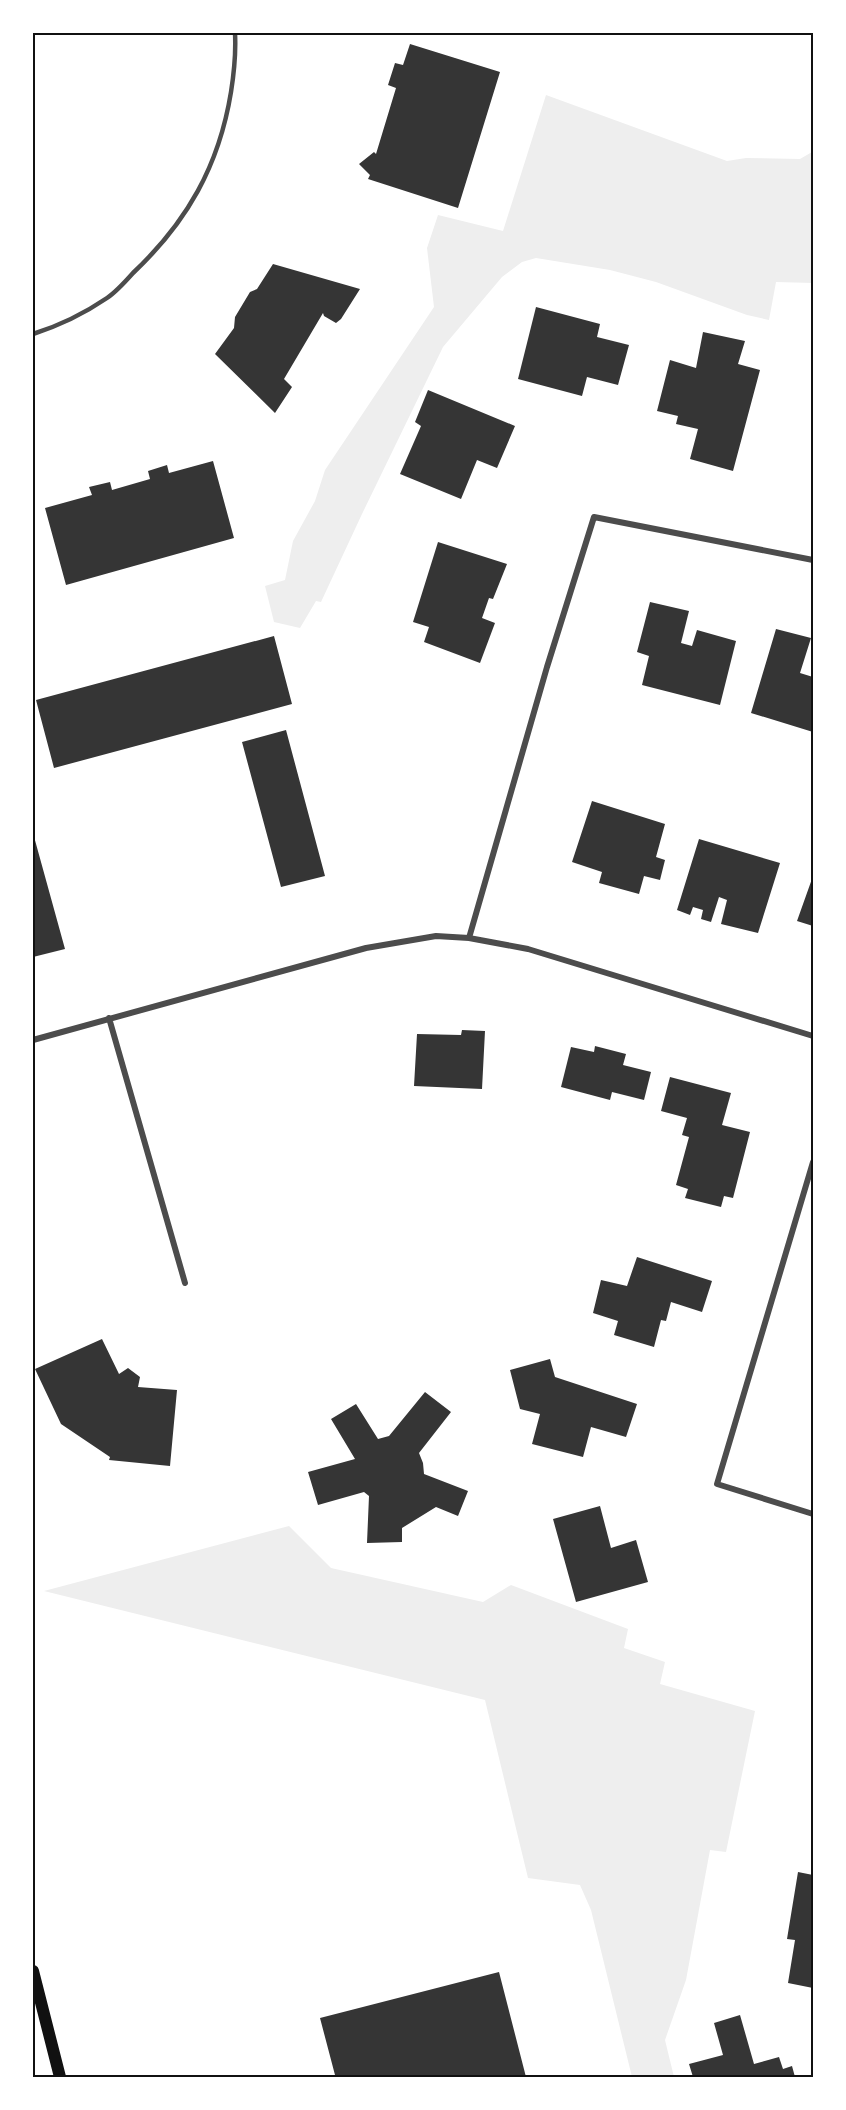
<svg xmlns="http://www.w3.org/2000/svg" width="846" height="2110" viewBox="0 0 846 2110" font-family="Helvetica,sans-serif">
<style>
.green{fill:#eee}
.building{fill:#353535}
.lines{fill:none;stroke-linecap:round;stroke-linejoin:round}
.service{stroke:#4c4c4c;stroke-width:4.5}
.minor{stroke:#4c4c4c;stroke-width:6}
.secondary{stroke:#111;stroke-width:12}
.neatline{fill:none;stroke:#111;stroke-width:2}
</style>
<rect width="100%" height="100%" fill="#fff"/>
<path class="green" d="M 546,95 L 727,161 L 746,158 L 800,159 L 812,152 L 813,147 L 813,283 L 776,282 L 769,320 L 747,315 L 656,282 L 610,270 L 536,258 L 522,262 L 502,277 L 443,347 L 362,514 L 321,602 L 316,601 L 300,628 L 274,622 L 265,586 L 285,580 L 293,541 L 315,501 L 325,470 L 434,307 L 427,248 L 438,215 L 503,231 Z
M 289,1526 L 331,1568 L 483,1602 L 511,1585 L 628,1629 L 624,1648 L 665,1662 L 660,1684 L 755,1711 L 726,1852 L 710,1850 L 686,1980 L 665,2040 L 674,2077 L 632,2077 L 591,1910 L 580,1885 L 528,1878 L 485,1700 L 44,1591 Z"/>
<path class="building" d="M 410,44 L 500,72 L 458,208 L 368,179 L 370,175 L 359,164 L 374,152 L 376,154 L 396,88 L 388,85 L 395,63 L 403,65 Z
M 273,264 L 360,289 L 341,319 L 336,323 L 324,316 L 323,313 L 284,379 L 292,387 L 275,413 L 215,354 L 234,328 L 235,317 L 250,292 L 257,289 Z
M 536,307 L 600,324 L 597,337 L 629,345 L 618,385 L 587,377 L 582,396 L 518,379 Z
M 703,332 L 745,341 L 738,364 L 760,370 L 733,471 L 690,459 L 698,429 L 676,424 L 678,416 L 657,411 L 670,360 L 696,368 Z
M 428,390 L 515,426 L 497,468 L 477,460 L 461,499 L 400,474 L 421,426 L 415,422 Z
M 213,461 L 234,538 L 66,585 L 45,508 L 92,495 L 89,487 L 110,482 L 112,490 L 150,479 L 148,471 L 167,465 L 169,473 Z
M 438,542 L 507,564 L 493,599 L 489,598 L 482,618 L 495,623 L 480,663 L 424,642 L 429,627 L 413,622 Z
M 650,602 L 689,611 L 681,643 L 692,646 L 697,630 L 736,641 L 720,705 L 642,685 L 649,656 L 637,652 Z
M 776,629 L 811,638 L 800,673 L 813,677 L 813,732 L 751,713 Z
M 274,636 L 292,704 L 54,768 L 36,700 Z
M 286,730 L 325,876 L 281,887 L 242,742 Z
M 592,801 L 665,824 L 656,857 L 665,860 L 660,880 L 644,876 L 639,894 L 599,883 L 602,872 L 572,862 Z
M 33,833 L 65,949 L 33,957 Z
M 699,839 L 780,863 L 758,933 L 721,924 L 727,900 L 719,897 L 711,922 L 701,919 L 703,910 L 693,907 L 690,915 L 677,910 Z
M 813,876 L 813,926 L 797,921 Z
M 462,1030 L 485,1031 L 482,1089 L 414,1086 L 417,1034 L 461,1035 Z
M 595,1046 L 626,1054 L 623,1065 L 651,1072 L 644,1100 L 612,1092 L 610,1100 L 561,1087 L 571,1047 L 594,1052 Z
M 670,1077 L 731,1093 L 722,1125 L 750,1132 L 733,1198 L 724,1196 L 721,1207 L 685,1198 L 688,1189 L 676,1185 L 689,1137 L 682,1135 L 687,1118 L 661,1111 Z
M 637,1257 L 712,1281 L 702,1312 L 671,1302 L 666,1321 L 661,1320 L 654,1347 L 614,1335 L 618,1321 L 593,1313 L 601,1280 L 627,1286 Z
M 102,1339 L 119,1374 L 128,1368 L 140,1377 L 138,1387 L 177,1390 L 170,1466 L 109,1460 L 110,1457 L 61,1424 L 35,1369 Z
M 550,1359 L 555,1377 L 637,1404 L 626,1437 L 591,1427 L 583,1457 L 532,1444 L 540,1414 L 520,1409 L 510,1370 Z
M 425,1392 L 451,1412 L 419,1453 L 423,1463 L 424,1474 L 468,1491 L 458,1516 L 436,1507 L 402,1528 L 402,1542 L 367,1543 L 369,1496 L 364,1492 L 318,1505 L 308,1472 L 355,1459 L 331,1419 L 356,1404 L 378,1439 L 389,1436 Z
M 600,1506 L 611,1548 L 636,1540 L 648,1582 L 576,1602 L 553,1519 Z
M 798,1872 L 813,1875 L 813,1988 L 788,1983 L 795,1940 L 787,1939 Z
M 499,1972 L 526,2077 L 331,2077 L 335,2075 L 320,2018 Z
M 740,2015 L 754,2064 L 779,2057 L 783,2069 L 792,2066 L 795,2077 L 693,2077 L 689,2064 L 723,2055 L 714,2023 Z"/>
<g class="lines">
<path class="service" d="M 33,334 C 58,326 85,313 107,298 C 116,292 125,282 133,273 C 187,222 219,166 231,92 C 234,73 236,52 235,33"/>
<path class="minor" d="M 469,938 L 547,667 L 594,517 L 813,560
M 109,1018 L 185,1283
M 33,1040 L 366,948 L 436,936 L 469,938 L 528,949 L 813,1036
M 813,1162 L 717,1484 L 813,1514"/>
<path class="secondary" d="M 33,1971 L 60,2077"/>
</g>
<rect width="846" height="2110" fill="none" stroke="#ffffff" stroke-width="69"/>
<rect x="34" y="34" width="778" height="2042" class="neatline"/>
</svg>
